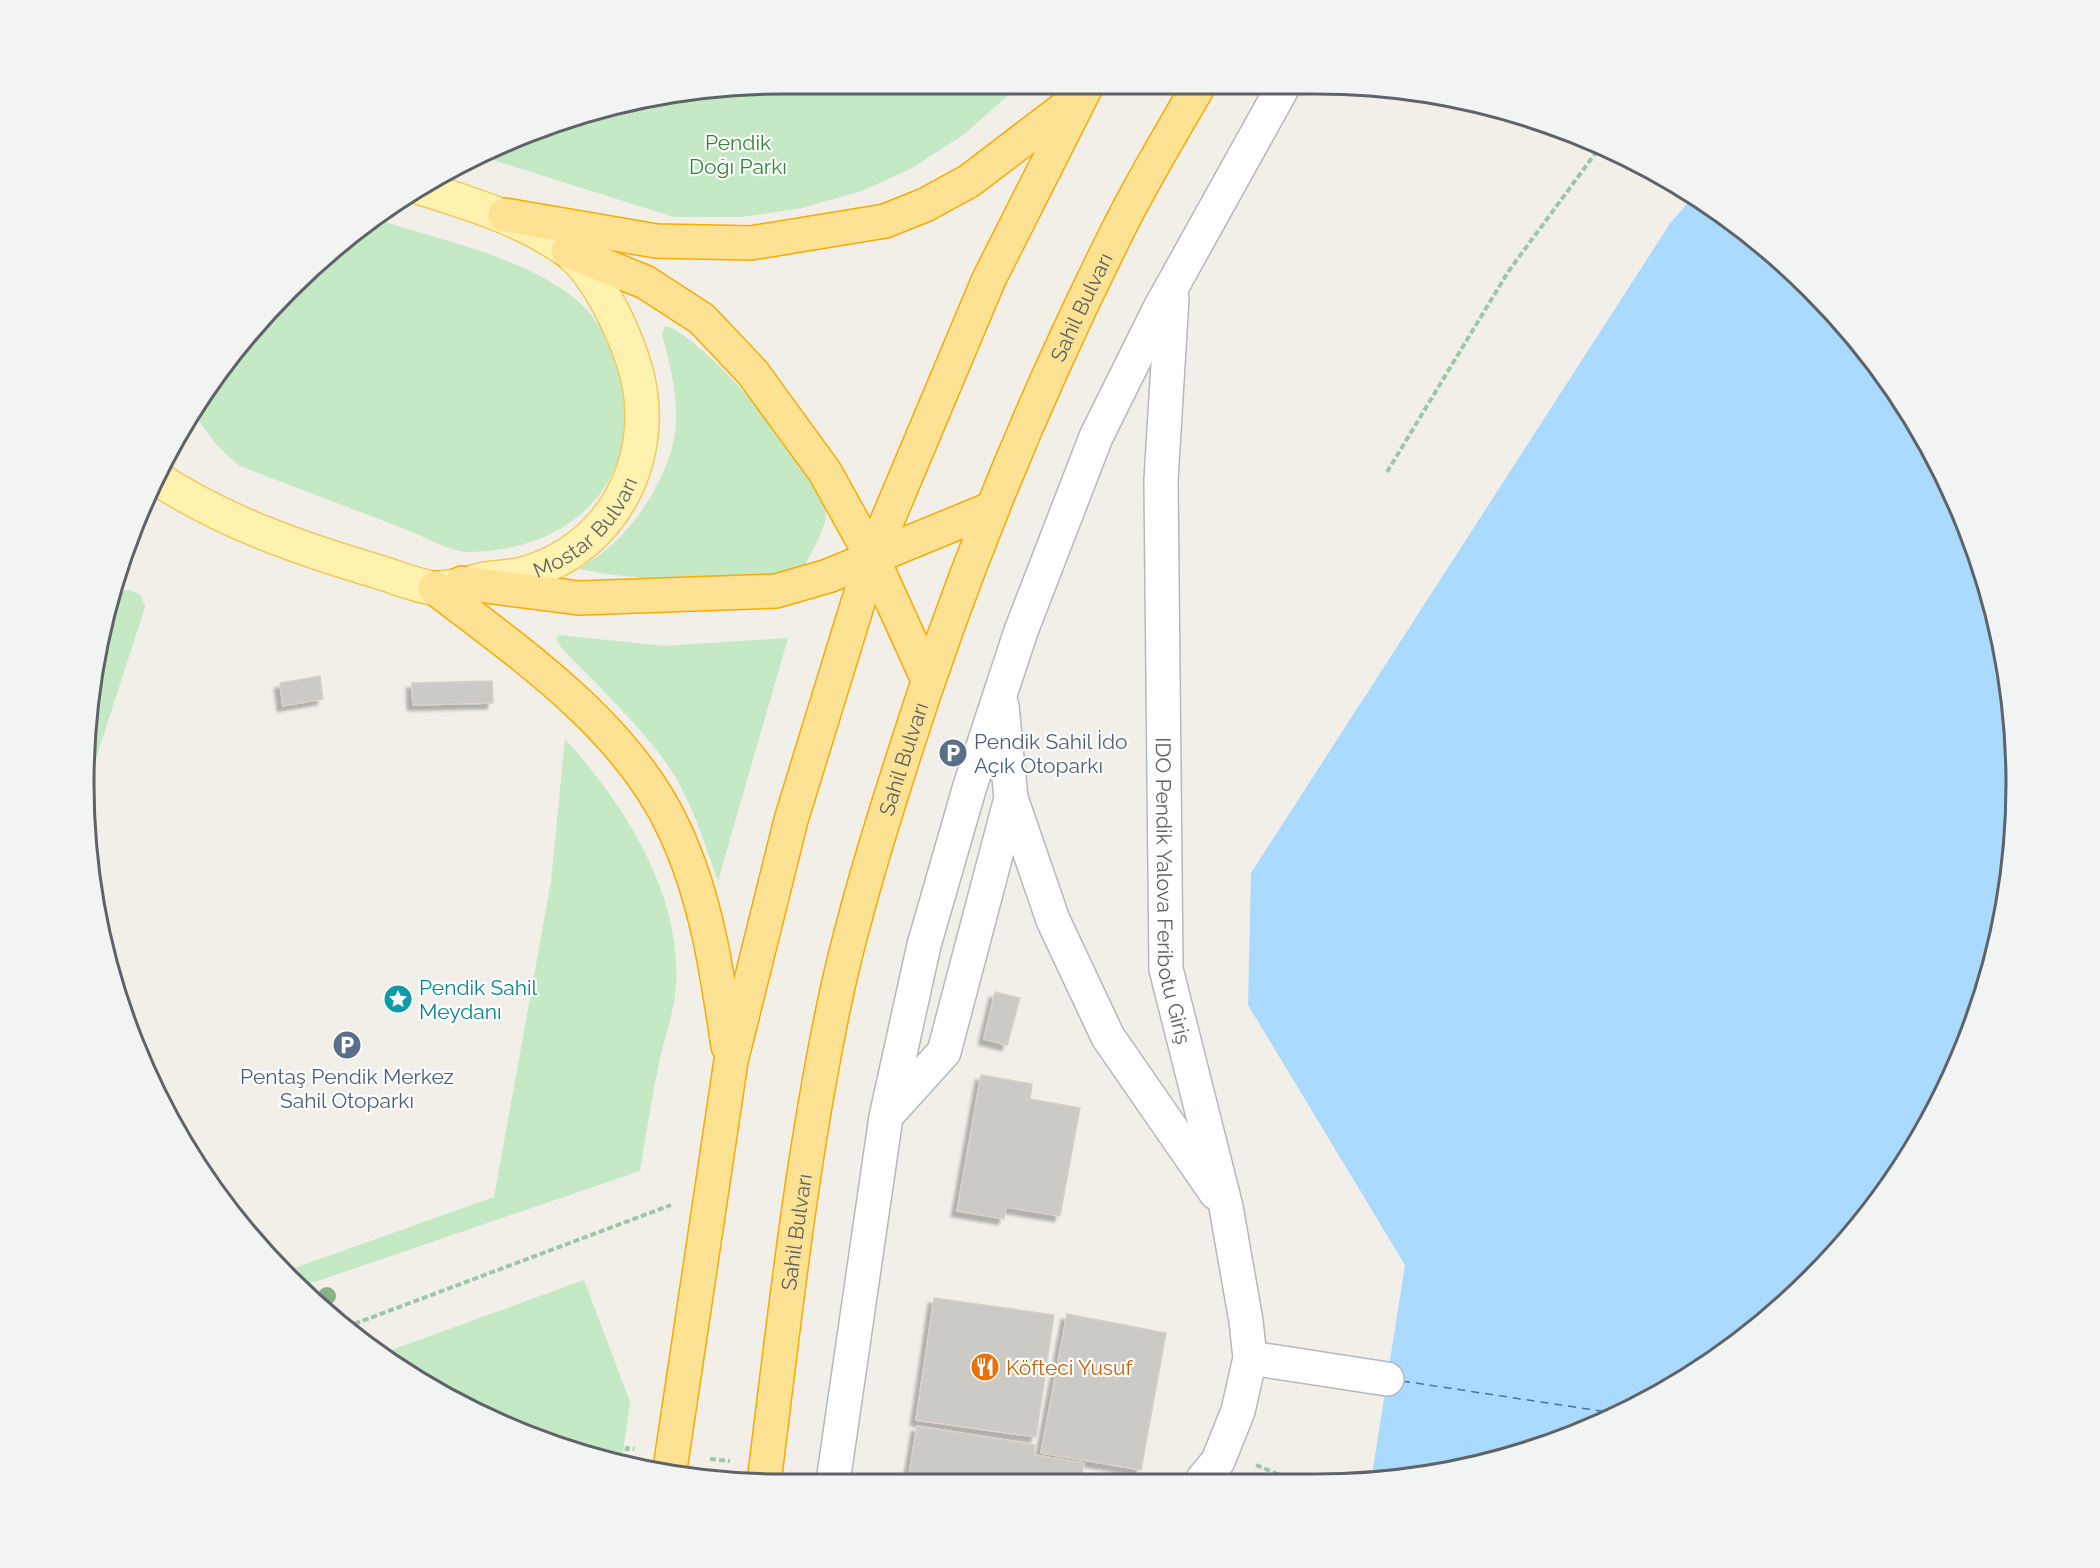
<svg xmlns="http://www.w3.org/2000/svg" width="2100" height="1568" viewBox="0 0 2100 1568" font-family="Raleway,sans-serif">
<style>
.green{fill:#c5e8c5}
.water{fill:#aadaff}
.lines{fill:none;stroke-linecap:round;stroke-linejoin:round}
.ferry{stroke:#4174aa;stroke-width:1.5;stroke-dasharray:8 6;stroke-linecap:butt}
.building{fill:#cccac5;stroke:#d6d1c6;stroke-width:1.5;filter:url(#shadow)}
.minor-casing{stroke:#b5b8bc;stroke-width:36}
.major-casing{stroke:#f2c960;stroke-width:36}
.highway-casing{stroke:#f9ab00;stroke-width:36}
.path{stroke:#9cc7a9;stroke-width:4;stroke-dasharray:6 3;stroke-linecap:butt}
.minor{stroke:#fff;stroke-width:33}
.major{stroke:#fff2af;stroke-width:33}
.highway{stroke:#fde293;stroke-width:33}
.tree{fill:#89b387}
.labels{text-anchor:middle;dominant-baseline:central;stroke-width:4.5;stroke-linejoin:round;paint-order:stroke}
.park-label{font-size:21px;fill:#348238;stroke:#fff}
.street-label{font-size:21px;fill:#5f6368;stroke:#fff}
.service-label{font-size:21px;fill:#4e5e75;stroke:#fff;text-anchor:start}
.culture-label{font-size:21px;fill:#0d838f;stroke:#fff;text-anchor:start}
.food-label{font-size:21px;fill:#c56008;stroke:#fff;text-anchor:start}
.rim{fill:none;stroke:#5f6368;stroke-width:3}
</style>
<defs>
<filter id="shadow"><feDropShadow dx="-5.5" dy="5.5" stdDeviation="1.5" flood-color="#0004"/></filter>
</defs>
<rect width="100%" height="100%" fill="#f1efe8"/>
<path class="green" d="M 784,84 L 1020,85 L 963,135 L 912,168 L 862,191 L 802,208 L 742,217 L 674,217 L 483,157 L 602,108 Z
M 379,220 C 443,241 528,258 579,302 C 602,323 615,352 621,381 C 625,396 627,411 627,426 C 627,439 621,453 616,465 C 592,525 531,551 470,552 C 451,552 427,538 410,531 C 353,509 297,488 240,466 C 219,450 206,433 193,410 L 202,395 L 289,289 Z
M 665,326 C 699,331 829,479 826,515 C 826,528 809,556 803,570 C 738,583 644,583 579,569 C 590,561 603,553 613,544 C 644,515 673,467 676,424 C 678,393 669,363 662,333 Z
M 129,590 L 141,595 L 145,607 L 89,780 L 97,648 L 117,591 Z
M 559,635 L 664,646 L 788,638 L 718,881 C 704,842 691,798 667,764 C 637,722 598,686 562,649 L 556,638 Z
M 565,739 C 623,803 681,892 676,983 C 675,1009 666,1033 660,1058 C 652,1096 646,1134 640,1171 L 300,1287 L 286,1271 L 494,1197 L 551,882 Z
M 584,1280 L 630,1402 L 622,1459 L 559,1447 L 434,1390 L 383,1353 Z"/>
<path class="water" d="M 1694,196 L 1811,289 L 1872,358 L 1944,475 L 1992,603 L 2015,739 L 2010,876 L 1979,1009 L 1922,1134 L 1842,1246 L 1742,1340 L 1584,1431 L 1408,1478 L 1372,1475 L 1405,1265 L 1248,1005 L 1251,873 L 1671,222 Z"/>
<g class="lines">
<path class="ferry" d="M 1402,1381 L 1614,1413"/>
</g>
<path class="building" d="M 320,676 L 323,699 L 283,706 L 280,683 Z
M 492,681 L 493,703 L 413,705 L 412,683 Z
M 995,992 L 1020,998 L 1007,1045 L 984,1039 Z
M 981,1075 L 1032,1084 L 1030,1099 L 1080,1108 L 1060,1216 L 1006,1207 L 1004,1219 L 957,1211 Z
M 934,1298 L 1054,1315 L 1036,1437 L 916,1420 Z
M 1067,1314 L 1166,1333 L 1141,1470 L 1041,1453 Z
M 917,1426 L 1035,1445 L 1034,1455 L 1084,1463 L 1081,1480 L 908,1481 Z"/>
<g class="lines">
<g class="minor-casing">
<g id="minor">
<path id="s1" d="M 1172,298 L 1161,480 L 1166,969 L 1226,1207 L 1246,1321 L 1250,1358 L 1238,1411 L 1218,1461 L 1203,1479"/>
<path d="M 1011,798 L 1053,920 L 1108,1037 L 1216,1193"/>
<path d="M 887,1115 L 944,1052 L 1011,798 L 1002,706"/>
<path d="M 1250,1358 L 1387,1379"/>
<path d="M 833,1482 L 886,1117 L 924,945 L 970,786 L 1021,631 L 1096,437 L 1159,310 L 1284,85"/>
</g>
</g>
<g class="major-casing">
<g id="major">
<path id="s2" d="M 155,477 C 223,522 301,549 379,572 C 396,577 416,586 434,588 C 449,589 470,582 486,579 C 498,577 511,577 523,574 C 618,548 664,448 632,358 C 621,325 595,270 565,249 C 521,219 472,204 421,188"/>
</g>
</g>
<g class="highway-casing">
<g id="highway">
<path d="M 505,215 L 656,241 L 751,243 L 885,221 L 925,205 L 969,181 L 1074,101"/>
<path d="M 568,251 L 645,282 L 702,319 L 753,373 L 825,472 L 872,557 L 928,680"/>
<path d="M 462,583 L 579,598 L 776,591 L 828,576 L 993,508"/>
<path d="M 435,588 C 522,655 628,727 675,831 C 707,900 717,972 728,1046"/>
<path d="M 670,1469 L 731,1061 L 791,820 L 872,557 L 989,279 L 1087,85"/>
<path id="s3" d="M 764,1482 C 784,1323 801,1163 834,1005 C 850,928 873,852 897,777 C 955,591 1029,408 1116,234 C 1141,183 1171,134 1199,85"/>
</g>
</g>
<path class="path" d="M 1387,472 L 1508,272 L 1600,147
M 346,1327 L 671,1205
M 710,1459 L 730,1461
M 625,1460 L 627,1448 L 634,1449
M 1256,1465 L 1289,1479"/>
<use href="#minor" class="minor"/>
<use href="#major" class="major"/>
<use href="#highway" class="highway"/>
</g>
<circle class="tree" cx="327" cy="1296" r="9"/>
<defs>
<g id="parking-disc" transform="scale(1.5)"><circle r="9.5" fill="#5c6f8a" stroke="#fff"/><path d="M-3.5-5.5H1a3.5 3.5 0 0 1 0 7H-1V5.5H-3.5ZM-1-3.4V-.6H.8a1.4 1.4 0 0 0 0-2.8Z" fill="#fff"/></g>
<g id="sight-disc" transform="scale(1.5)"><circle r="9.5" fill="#0f9aa8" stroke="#fff"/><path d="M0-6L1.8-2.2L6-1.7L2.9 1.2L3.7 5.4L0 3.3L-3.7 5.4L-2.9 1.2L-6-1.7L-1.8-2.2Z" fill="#fff"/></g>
<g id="restaurant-disc" transform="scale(1.5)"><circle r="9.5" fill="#e8710a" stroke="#fff"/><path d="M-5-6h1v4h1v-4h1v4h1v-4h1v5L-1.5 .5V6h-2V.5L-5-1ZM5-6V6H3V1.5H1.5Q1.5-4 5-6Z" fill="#fff"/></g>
</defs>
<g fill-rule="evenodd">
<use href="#parking-disc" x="953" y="753"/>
<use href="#sight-disc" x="398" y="999"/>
<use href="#parking-disc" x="347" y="1045"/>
<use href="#restaurant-disc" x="985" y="1367"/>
</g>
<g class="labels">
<g class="park-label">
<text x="738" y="142">Pendik<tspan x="738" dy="24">Doğı Parkı</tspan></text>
</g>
<g class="street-label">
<text stroke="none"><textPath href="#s3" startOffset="1224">Sahil Bulvarı</textPath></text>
<text stroke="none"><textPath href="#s2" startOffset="472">Mostar Bulvarı</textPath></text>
<text stroke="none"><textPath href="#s3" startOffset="738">Sahil Bulvarı</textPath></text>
<text stroke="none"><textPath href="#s1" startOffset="594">IDO Pendik Yalova Feribotu Giriş</textPath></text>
<text stroke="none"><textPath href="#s3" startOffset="252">Sahil Bulvarı</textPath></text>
</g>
<g class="service-label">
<text x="974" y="741">Pendik Sahil İdo<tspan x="974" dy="24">Açık Otoparkı</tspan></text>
<text x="347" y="1076" text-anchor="middle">Pentaş Pendik Merkez<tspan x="347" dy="24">Sahil Otoparkı</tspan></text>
</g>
<g class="culture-label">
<text x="419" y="987">Pendik Sahil<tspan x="419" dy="24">Meydanı</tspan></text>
</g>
<g class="food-label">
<text x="1006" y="1367">Köfteci Yusuf</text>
</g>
</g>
<path d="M0 0H2100V1568H0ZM784 94H1316A690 690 0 0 1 2006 784V784A690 690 0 0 1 1316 1474H784A690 690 0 0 1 94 784V784A690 690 0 0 1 784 94Z" fill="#f2f3f3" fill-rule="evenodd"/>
<path class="rim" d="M784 94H1316A690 690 0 0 1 2006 784V784A690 690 0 0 1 1316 1474H784A690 690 0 0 1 94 784V784A690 690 0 0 1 784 94Z"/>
</svg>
